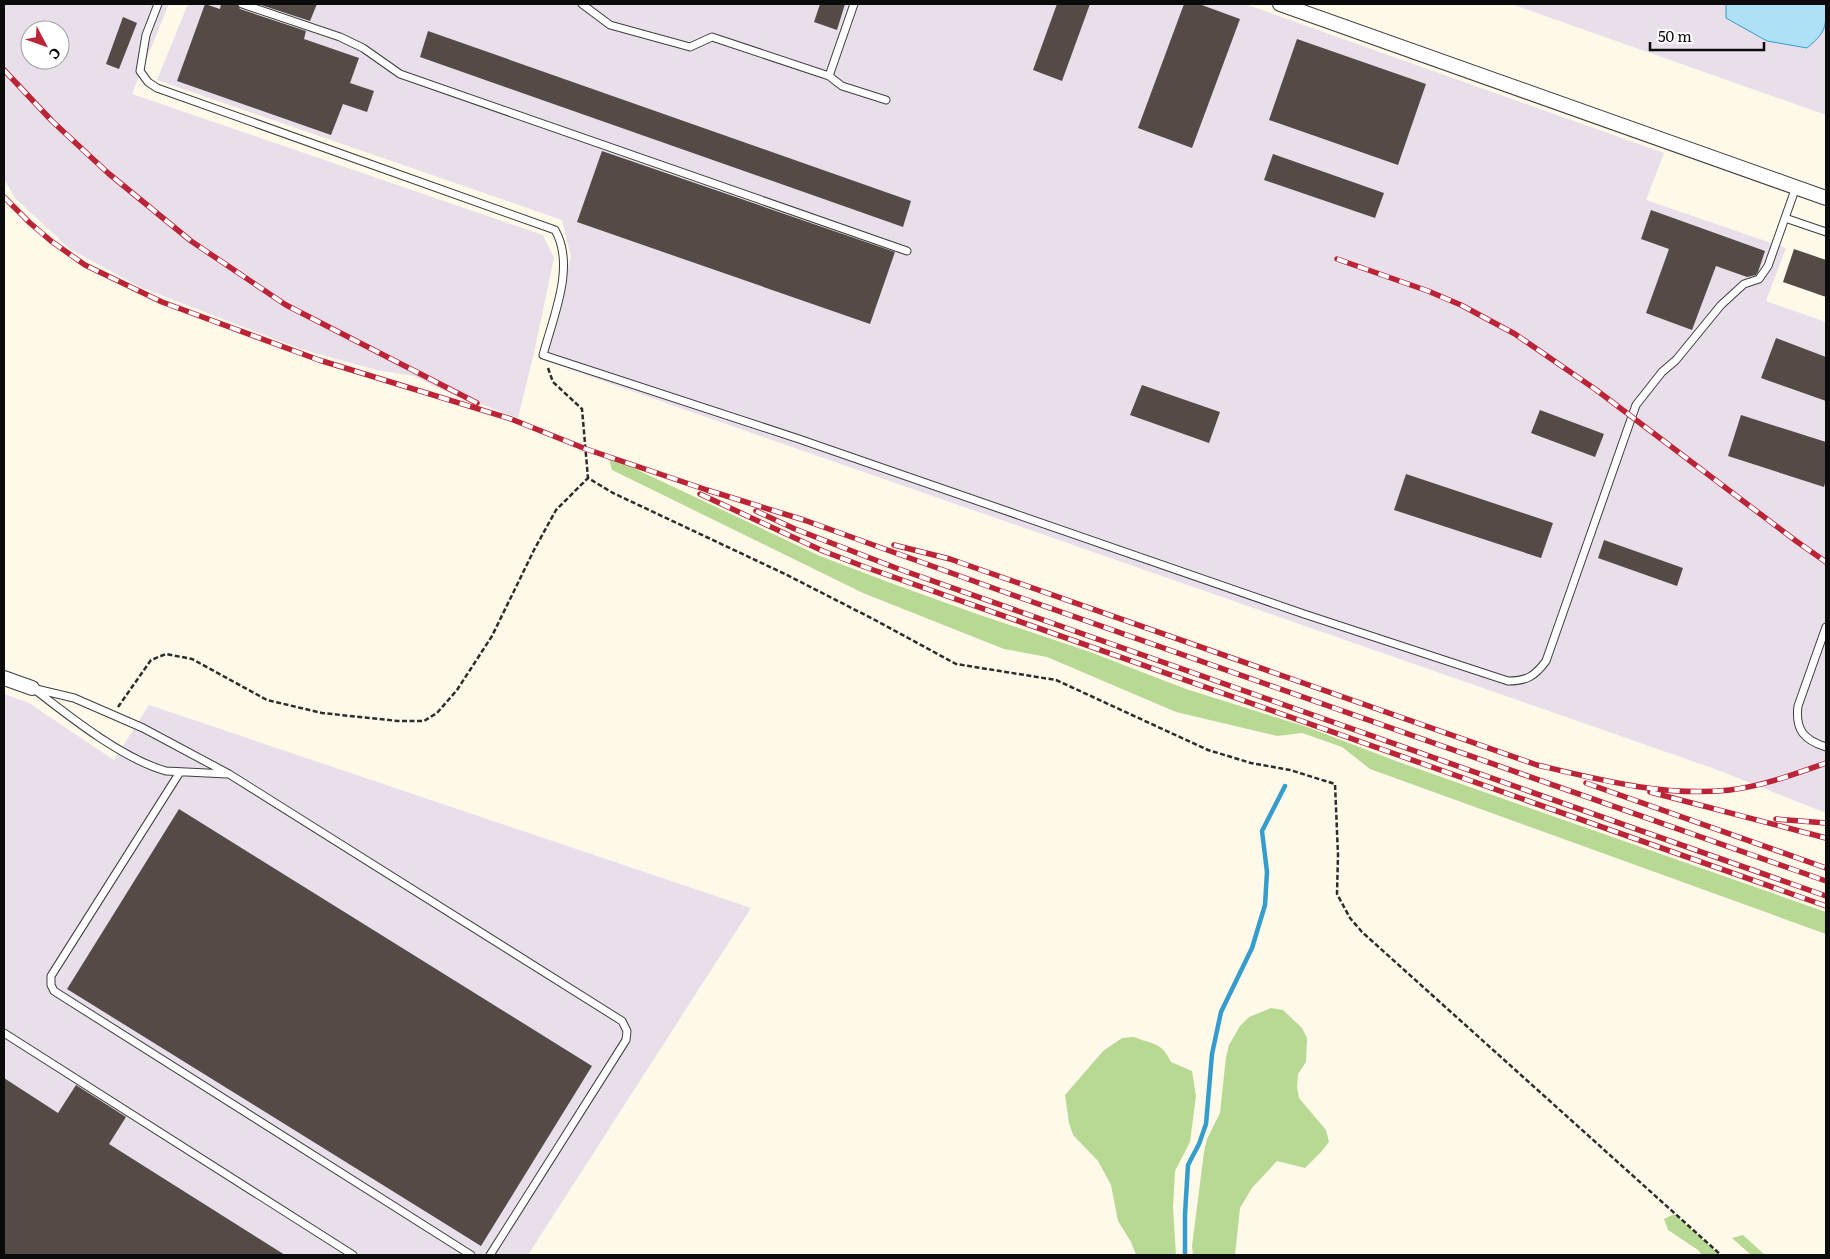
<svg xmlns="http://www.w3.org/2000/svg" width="1830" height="1259" viewBox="0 0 1830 1259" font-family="Literata,serif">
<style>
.industrial{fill:#e8dfea;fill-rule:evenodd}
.forest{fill:#b8d993}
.water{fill:#aee1f6;stroke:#359dcd}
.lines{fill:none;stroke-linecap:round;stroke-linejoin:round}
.stream{stroke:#359dcd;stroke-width:4.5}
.building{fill:#544b47}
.lane-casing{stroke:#3e3e3e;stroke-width:9}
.street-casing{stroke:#3e3e3e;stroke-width:16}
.path{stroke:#2d2d2d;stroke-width:2.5;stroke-dasharray:5 2.5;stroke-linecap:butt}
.lane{stroke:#fff;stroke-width:7}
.street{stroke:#fff;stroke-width:14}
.rail-casing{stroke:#bb2337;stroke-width:5.5}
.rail{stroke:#fff;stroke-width:4;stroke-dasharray:11;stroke-linecap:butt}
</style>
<rect width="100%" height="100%" fill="#fff9e9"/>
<path class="industrial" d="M 4,4 L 169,4 L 132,94 L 543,235 L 554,258 L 534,353 L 518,418 L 447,392 L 414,376 L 376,370 L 301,349 L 140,287 L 70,249 L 15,198 L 4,179 ZM 30,30 L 60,30 L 60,60 L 30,60 Z
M 188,4 L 1245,4 L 1664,153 L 1646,200 L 1786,248 L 1766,301 L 1826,322 L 1826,813 L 1715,769 L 540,359 L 571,257 L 562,220 L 157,80 Z
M 1511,4 L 1826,4 L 1826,115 Z
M 4,694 L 29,703 L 114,760 L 149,705 L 751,908 L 528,1255 L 4,1255 Z"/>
<path class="forest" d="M 608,456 L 820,556 L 888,582 L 977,614 L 1090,652 L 1186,689 L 1307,727 L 1396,761 L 1826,912 L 1826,934 L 1370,769 L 1342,747 L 1302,733 L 1277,736 L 1176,712 L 1047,657 L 1004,649 L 863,593 L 612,470 Z
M 1271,1008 L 1283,1010 L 1302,1028 L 1307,1038 L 1306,1062 L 1298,1074 L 1297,1087 L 1299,1098 L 1326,1130 L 1329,1142 L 1321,1152 L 1305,1168 L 1277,1161 L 1252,1188 L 1240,1208 L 1235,1255 L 1193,1255 L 1192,1246 L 1204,1152 L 1207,1139 L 1220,1113 L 1226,1057 L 1229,1045 L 1240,1026 L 1249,1017 Z
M 1134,1037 C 1153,1045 1161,1041 1171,1062 L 1192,1071 L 1196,1096 L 1190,1142 L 1175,1171 L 1173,1207 L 1176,1255 L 1136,1255 L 1131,1242 L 1118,1221 L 1111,1185 L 1098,1161 L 1073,1135 L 1069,1123 L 1065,1095 L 1103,1051 L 1122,1038 Z
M 1674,1214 L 1720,1255 L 1702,1255 L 1698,1250 L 1668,1230 L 1664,1219 Z
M 1743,1235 L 1765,1255 L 1751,1255 L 1732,1238 Z"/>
<path class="water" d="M 1726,4 L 1826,4 C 1826,28 1826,32 1807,48 L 1767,41 L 1726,18 Z"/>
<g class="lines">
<path class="stream" d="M 1185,1255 L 1185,1214 L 1188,1165 L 1199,1144 L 1206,1124 L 1212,1054 L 1221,1012 L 1252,948 L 1265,905 L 1267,872 L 1262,831 L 1285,786"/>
</g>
<path class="building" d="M 205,4 L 220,9 L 221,4 L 237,4 L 240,9 L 306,31 L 304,39 L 359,58 L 350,83 L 374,91 L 367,112 L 343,104 L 331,135 L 177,81 Z
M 258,4 L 317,4 L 310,21 Z
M 820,4 L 845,4 L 837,30 L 814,22 Z
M 1057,4 L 1090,4 L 1062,81 L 1033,70 Z
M 1184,4 L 1199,4 L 1240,19 L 1192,148 L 1138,128 Z
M 123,17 L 137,23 L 119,69 L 106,64 Z
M 428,31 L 911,201 L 903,227 L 420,57 Z
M 1297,39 L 1426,84 L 1398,165 L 1269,120 Z
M 602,151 L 895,252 L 870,324 L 577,222 Z
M 1273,154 L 1384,193 L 1375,218 L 1264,180 Z
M 1651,210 L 1765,251 L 1758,272 L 1756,275 L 1747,277 L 1716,266 L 1692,330 L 1646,313 L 1669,249 L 1641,239 Z
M 1794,249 L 1826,260 L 1826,297 L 1783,282 Z
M 1776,338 L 1826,357 L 1826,401 L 1761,378 Z
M 1142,385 L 1220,412 L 1209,443 L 1130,415 Z
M 1540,410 L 1604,434 L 1595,457 L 1531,433 Z
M 1741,415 L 1826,442 L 1826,480 L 1824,487 L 1728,456 Z
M 1406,474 L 1553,523 L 1541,558 L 1394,510 Z
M 1604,540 L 1683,568 L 1677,586 L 1598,558 Z
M 179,809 L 592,1066 L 481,1246 L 67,989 Z
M 4,1078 L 58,1113 L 76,1085 L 126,1117 L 109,1144 L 285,1255 L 4,1255 Z"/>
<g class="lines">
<g class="lane-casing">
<path id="lane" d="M 158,4 L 146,35 L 140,71 L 148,82 L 157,88 L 555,230 C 576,266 553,317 543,355 L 799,439 L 1304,614 L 1508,681 C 1527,681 1535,676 1546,661 L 1636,405 L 1662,372 L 1676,360 L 1721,305 L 1744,284 L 1759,279 L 1768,266 L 1796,187
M 242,4 L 340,37 L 363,48 L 400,74 L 907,251
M 582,4 L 610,25 L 690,47 L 712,37 L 829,76 L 842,86 L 886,100
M 829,76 L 854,4
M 1785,218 L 1826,232
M 1826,627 L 1798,706 C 1795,730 1804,740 1826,747
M 32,688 L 74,698 L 143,728 L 229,774 L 622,1021 L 627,1031 L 626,1040 L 490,1255
M 34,689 C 70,717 123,759 166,771 L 227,774
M 180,772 L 51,976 L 51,985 L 54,991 L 471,1255
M 4,1033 L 353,1255"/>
</g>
<g class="street-casing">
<path id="street" d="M 1280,4 L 1826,198
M 4,678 L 32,688"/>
</g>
<path class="path" d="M 548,368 L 553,382 L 582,409 L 588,478 L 613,493 L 785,574 L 875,620 L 956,664 L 1056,680 L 1208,750 L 1251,763 L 1290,770 L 1335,784 L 1338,855 L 1337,894 L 1350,918 L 1362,932 L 1721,1255
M 118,707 L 151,660 L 166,654 L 192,659 L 267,700 L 322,713 L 398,721 L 424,721 L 437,713 L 457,690 L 492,636 L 534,550 L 556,510 L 588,478"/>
<use href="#lane" class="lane"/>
<use href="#street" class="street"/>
<g class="rail-casing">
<path id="rail" d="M 4,70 L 52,121 L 108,173 L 191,241 L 286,305 L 477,403
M 4,197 L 30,223 L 51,241 L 85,265 L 162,302 L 319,360 L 511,419 L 586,449 L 707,490 L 804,520 L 993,588 L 1826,881
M 1337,259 L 1428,291 L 1461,305 L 1515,334 L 1595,389 L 1796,541 L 1826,562
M 700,494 L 823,551 L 865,567 L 1826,906
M 756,511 L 795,529 L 896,568 L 1826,896
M 894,545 L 950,559 L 1537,765 C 1600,780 1665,797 1730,790 C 1763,786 1795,774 1826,763
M 1586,783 L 1826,868
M 1650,792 L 1826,838
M 1776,819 L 1826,823"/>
</g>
<use href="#rail" class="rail"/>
</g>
<rect width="1830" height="1259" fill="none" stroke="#0b0b0b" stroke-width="10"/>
<g transform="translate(45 45) rotate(131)"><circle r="24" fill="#ffffff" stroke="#9d9d9d"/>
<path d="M0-4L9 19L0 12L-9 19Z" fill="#bb2337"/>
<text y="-8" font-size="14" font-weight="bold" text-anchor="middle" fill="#0b0b0b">С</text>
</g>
<path d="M1650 42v8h114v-8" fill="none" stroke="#0b0b0b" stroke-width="2.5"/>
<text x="1658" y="42" font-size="15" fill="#0b0b0b" stroke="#ffffff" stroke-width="4" paint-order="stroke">50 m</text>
</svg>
